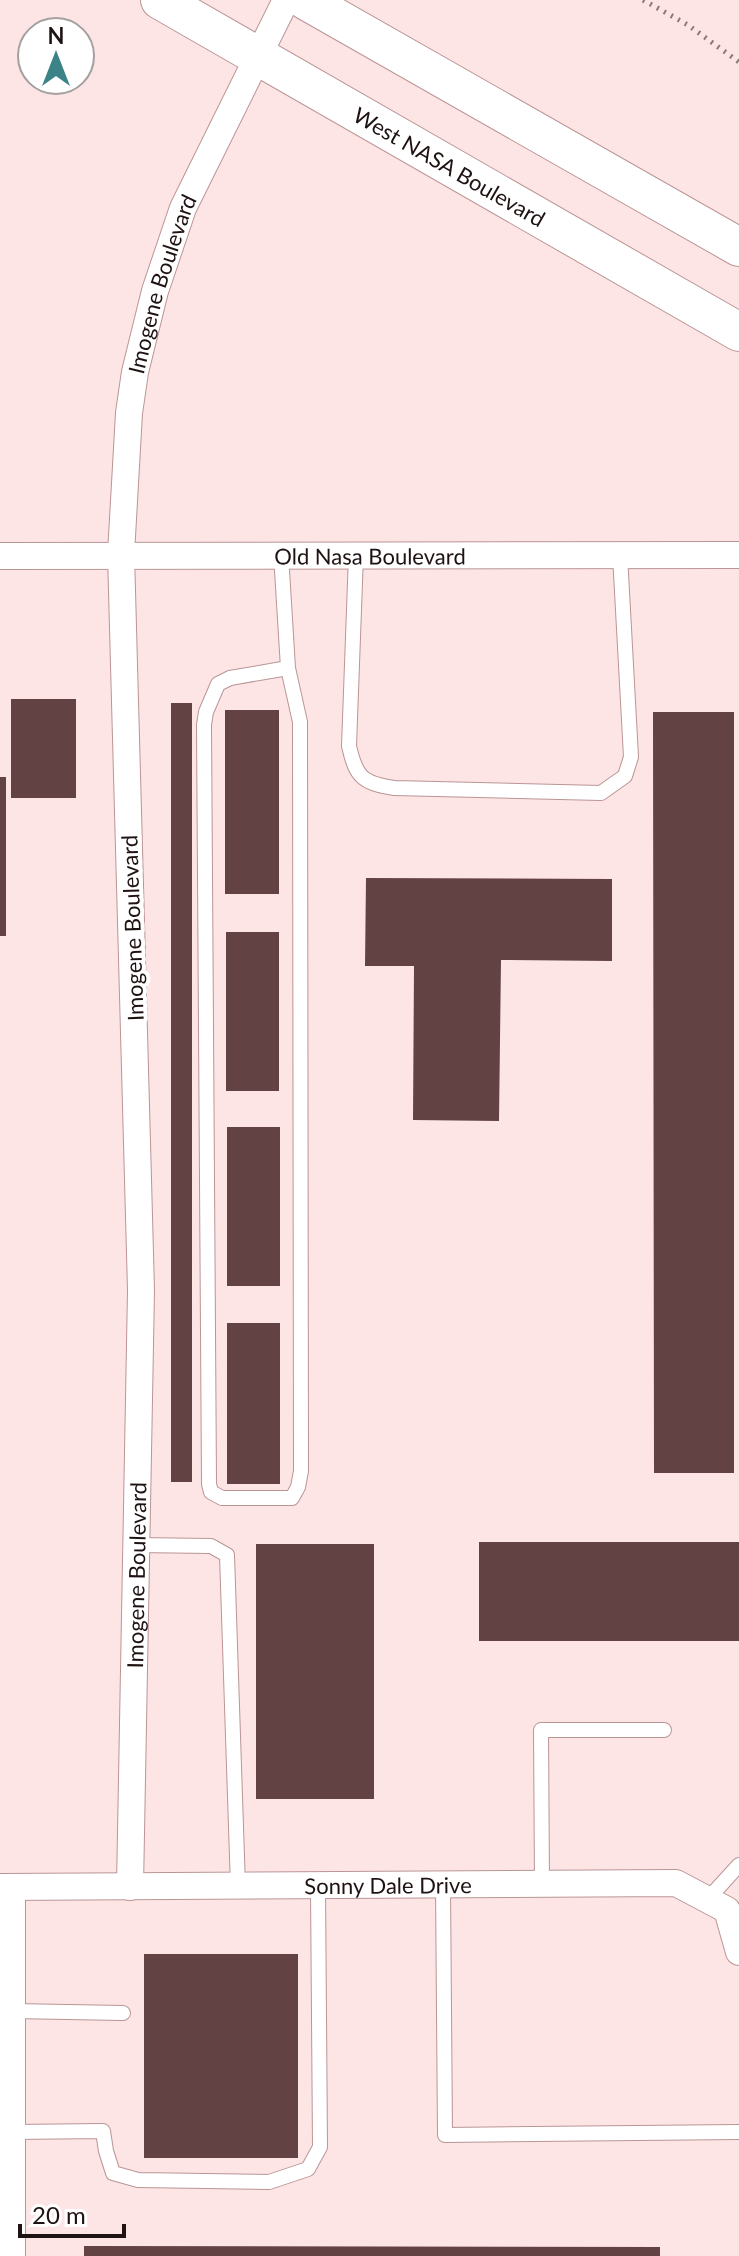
<svg xmlns="http://www.w3.org/2000/svg" width="739" height="2256" viewBox="0 0 739 2256" font-family="Lato,sans-serif">
<style>
.building{fill:#624243}
.lines{fill:none;stroke-linecap:round;stroke-linejoin:round}
.service-casing{stroke:#ba9596;stroke-width:16}
.minor-casing{stroke:#ba9596;stroke-width:28}
.secondary-casing{stroke:#ba9596;stroke-width:40}
.path{stroke:#8b7979;stroke-width:5;stroke-dasharray:2 6;stroke-linecap:butt}
.service{stroke:#fff;stroke-width:14}
.minor{stroke:#fff;stroke-width:26}
.secondary{stroke:#fff;stroke-width:38}
.labels{text-anchor:middle;dominant-baseline:central;stroke-width:8;stroke-linejoin:round;paint-order:stroke}
.street-label{font-size:22px;fill:#1f1212;stroke:#fff}
</style>
<rect width="100%" height="100%" fill="#fde5e5"/>
<path class="building" d="M 11,699 L 76,699 L 76,798 L 11,798 Z
M 171,703 L 192,703 L 192,1482 L 171,1482 Z
M 225,710 L 279,710 L 279,894 L 225,894 Z
M 653,712 L 734,712 L 734,1473 L 654,1473 Z
M 0,777 L 6,777 L 6,936 L 0,936 Z
M 366,878 L 612,879 L 612,961 L 501,960 L 499,1121 L 413,1120 L 414,966 L 365,966 Z
M 226,932 L 279,932 L 279,1091 L 226,1091 Z
M 227,1127 L 280,1127 L 280,1286 L 227,1286 Z
M 227,1323 L 280,1323 L 280,1484 L 227,1484 Z
M 479,1542 L 739,1542 L 739,1641 L 479,1641 Z
M 256,1544 L 374,1544 L 374,1799 L 256,1799 Z
M 144,1954 L 298,1954 L 298,2158 L 144,2158 Z
M 84,2246 L 660,2247 L 660,2256 L 84,2256 Z"/>
<g class="lines">
<g class="service-casing">
<path id="service" d="M 281,554 L 288,668 L 300,722 L 301,1471 L 298,1487 L 292,1498 L 222,1498 L 211,1492 L 209,1484 L 204,725 L 206,712 L 218,684 L 230,678 L 288,668
M 356,555 L 349,746 C 356,777 362,783 394,788 L 601,793 L 625,776 L 631,757 L 620,555
M 136,1545 L 211,1546 L 227,1555 L 238,1887
M 542,1884 L 541,1730 L 664,1730
M 443,1885 L 445,2135 L 739,2132
M 707,1900 L 739,1865
M 12,2011 L 123,2013
M 12,2132 L 103,2131 L 106,2151 L 113,2173 L 138,2180 L 269,2182 L 308,2169 L 320,2147 L 318,1886"/>
</g>
<g class="minor-casing">
<g id="minor">
<path id="s1" d="M 0,556 L 739,555"/>
<path id="s2" d="M 0,1887 L 676,1883 L 727,1910 L 739,1952"/>
<path id="s3" d="M 130,1887 L 141,1290 L 121,554 L 129,413 L 135,372 L 155,291 L 183,208 L 286,0"/>
<path d="M 12,2256 L 12,1888"/>
</g>
</g>
<g class="secondary-casing">
<g id="secondary">
<path id="s4" d="M 160,0 L 739,332"/>
<path d="M 305,0 L 739,247"/>
</g>
</g>
<path class="path" d="M 643,0 L 688,25 L 739,62"/>
<use href="#service" class="service"/>
<use href="#minor" class="minor"/>
<use href="#secondary" class="secondary"/>
</g>
<g class="labels">
<g class="street-label">
<text stroke="none"><textPath href="#s4" startOffset="334">West NASA Boulevard</textPath></text>
<text stroke="none"><textPath href="#s3" startOffset="1608">Imogene Boulevard</textPath></text>
<text stroke="none"><textPath href="#s1" startOffset="370">Old Nasa Boulevard</textPath></text>
<text transform="translate(132 928) rotate(-92)">Imogene Boulevard</text>
<text stroke="none"><textPath href="#s3" startOffset="312">Imogene Boulevard</textPath></text>
<text stroke="none"><textPath href="#s2" startOffset="388">Sonny Dale Drive</textPath></text>
</g>
</g>
<g transform="translate(56 56)"><circle r="38" fill="#ffffff" stroke="#a5a0a0" stroke-width="2"/>
<path d="M0-6L14 30L0 20L-14 30Z" fill="#3b8387"/>
<text y="-12" font-size="22" font-weight="bold" text-anchor="middle" fill="#1f1212">N</text>
</g>
<path d="M20 2224v12h104v-12" fill="none" stroke="#1f1212" stroke-width="4"/>
<text x="32" y="2224" font-size="24" fill="#1f1212" stroke="#ffffff" stroke-width="6" paint-order="stroke">20 m</text>
</svg>
